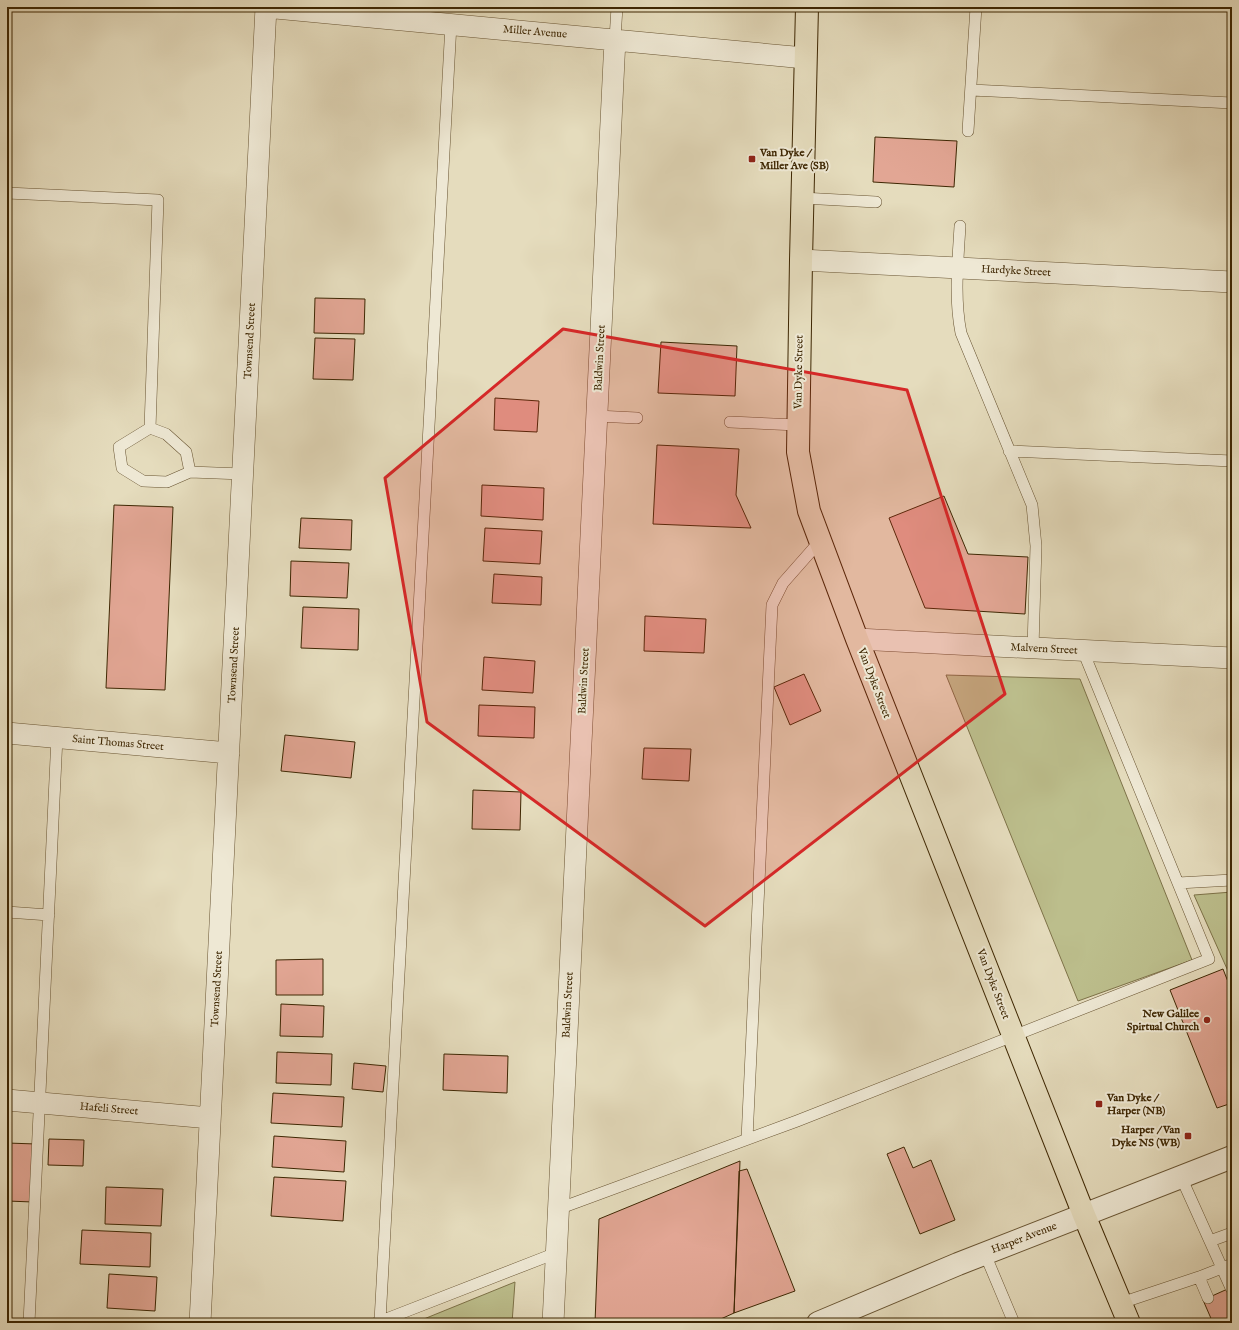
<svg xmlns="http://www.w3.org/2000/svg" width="1239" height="1330" viewBox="0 0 1239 1330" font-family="'IM FELL English',serif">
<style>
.green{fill:#bcbe8c;stroke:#7d7248}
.building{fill:#e2a694;stroke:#3e2703}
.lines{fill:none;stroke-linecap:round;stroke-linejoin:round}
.service-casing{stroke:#685432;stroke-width:12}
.minor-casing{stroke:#685432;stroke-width:22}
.tertiary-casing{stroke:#685432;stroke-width:24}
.primary-casing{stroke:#3e2703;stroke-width:24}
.service{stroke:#eee8d4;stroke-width:11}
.minor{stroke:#eee8d4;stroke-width:21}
.tertiary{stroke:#eee8d4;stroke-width:22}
.primary{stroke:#e5dcbd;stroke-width:22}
.marked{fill:#d62828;fill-opacity:0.2;stroke:#d62828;stroke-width:3;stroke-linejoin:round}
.poi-dot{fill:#8f2418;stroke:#eee8d4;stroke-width:1.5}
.labels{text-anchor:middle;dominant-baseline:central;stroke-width:4;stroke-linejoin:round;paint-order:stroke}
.street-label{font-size:11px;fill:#3e2703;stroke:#eee8d4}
.poi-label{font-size:11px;font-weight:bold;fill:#3e2703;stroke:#eee8d4;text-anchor:start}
</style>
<rect width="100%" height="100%" fill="#e5dcbd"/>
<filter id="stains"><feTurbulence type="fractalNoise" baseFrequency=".005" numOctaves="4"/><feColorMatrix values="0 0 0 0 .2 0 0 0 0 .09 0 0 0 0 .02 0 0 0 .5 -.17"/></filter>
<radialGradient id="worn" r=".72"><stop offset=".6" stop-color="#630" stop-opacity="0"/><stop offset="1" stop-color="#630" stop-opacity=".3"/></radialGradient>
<path class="green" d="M 946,675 L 1080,679 L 1192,960 L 1078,1001 Z
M 1232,892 L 1232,980 L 1194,895 Z
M 515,1282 L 512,1323 L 414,1323 Z"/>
<path class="building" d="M 875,137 L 957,141 L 954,187 L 873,182 Z
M 315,298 L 365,299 L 364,334 L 314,333 Z
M 315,338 L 355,339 L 353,380 L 313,379 Z
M 661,342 L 737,346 L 735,396 L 658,393 Z
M 495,398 L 539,401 L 537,432 L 494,430 Z
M 657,445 L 739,449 L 736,495 L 751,528 L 653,524 Z
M 482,485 L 544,488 L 543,520 L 481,516 Z
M 944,496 L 968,554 L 1028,557 L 1025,614 L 925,608 L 889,518 Z
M 114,505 L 173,507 L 165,690 L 106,688 Z
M 301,518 L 352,520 L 351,550 L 299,548 Z
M 485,528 L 542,531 L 540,564 L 483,561 Z
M 291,561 L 349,563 L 347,598 L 290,596 Z
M 494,574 L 542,577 L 541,605 L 492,603 Z
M 303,607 L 359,609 L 358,650 L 301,648 Z
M 645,616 L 706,619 L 704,653 L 644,651 Z
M 484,657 L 535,661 L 533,693 L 482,690 Z
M 804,674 L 821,711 L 790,725 L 774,687 Z
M 479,705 L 535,707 L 534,738 L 478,736 Z
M 285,735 L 355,742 L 351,778 L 281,771 Z
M 644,748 L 691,749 L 689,781 L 642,779 Z
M 473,790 L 521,792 L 520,830 L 472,829 Z
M 323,959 L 323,995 L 276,995 L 276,960 Z
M 1223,969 L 1232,992 L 1232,1103 L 1217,1108 L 1170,990 Z
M 281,1004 L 324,1006 L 323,1037 L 280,1036 Z
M 277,1052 L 332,1054 L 331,1085 L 276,1083 Z
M 444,1054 L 508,1056 L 507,1093 L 443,1090 Z
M 354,1063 L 386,1066 L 383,1092 L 352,1089 Z
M 273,1093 L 344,1097 L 342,1127 L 271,1123 Z
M 274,1136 L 346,1141 L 344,1172 L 272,1167 Z
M 49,1139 L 84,1140 L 83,1166 L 48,1165 Z
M 7,1143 L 36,1144 L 33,1202 L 7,1201 Z
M 904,1147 L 913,1168 L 931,1160 L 955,1220 L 920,1234 L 887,1154 Z
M 740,1161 L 734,1313 L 712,1323 L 595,1323 L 599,1219 Z
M 747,1169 L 795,1291 L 734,1313 L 739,1171 Z
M 274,1177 L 346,1181 L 343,1221 L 271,1216 Z
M 106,1187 L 163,1189 L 161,1226 L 105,1224 Z
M 82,1230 L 151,1233 L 150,1267 L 80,1264 Z
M 109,1274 L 157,1277 L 155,1311 L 107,1308 Z
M 1232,1287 L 1232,1323 L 1213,1323 L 1203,1300 Z
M 83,1320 L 155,1321 L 155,1323 L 83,1323 Z"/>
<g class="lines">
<g class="service-casing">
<path id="service" d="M 615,39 L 617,7
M 971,90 L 1232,103
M 968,131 L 976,7
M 7,193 L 158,200 L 150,428
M 802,198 L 876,202
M 960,226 C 958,261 954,298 961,333 L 1032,505 L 1036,546 L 1033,648
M 597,416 L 637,418
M 730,422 L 798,425
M 1009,451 L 1232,461
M 190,472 L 167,482 L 143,481 L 122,468 L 119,447 L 150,428 L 166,434 L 186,452 L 190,472 L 243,474
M 1178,883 L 1232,880
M 7,912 L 49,915
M 747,1139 L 772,605 L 783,583 L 820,541
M 1181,1177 L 1231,1288
M 558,1209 L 797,1121 L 1209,959 L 1083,651
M 1210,1241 L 1232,1233
M 985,1254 L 1014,1323
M 1208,1298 L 1199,1277 L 1232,1264
M 1121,1303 L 1199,1277
M 380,1321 L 451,24
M 29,1323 L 57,737
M 376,1323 L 556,1253"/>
</g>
<g class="minor-casing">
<path id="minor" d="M 265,7 L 805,58
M 801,260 L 1232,282
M 857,639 L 1232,658
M 7,733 L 229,753
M 7,1100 L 210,1118
M 200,1323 L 266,7
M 553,1323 L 615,39"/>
</g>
<g class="tertiary-casing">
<path id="tertiary" d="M 818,1323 L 958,1264 L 1232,1157"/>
</g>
<g class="primary-casing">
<path id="primary" d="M 807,7 L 801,260 L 798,452 L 809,511 L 857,639 L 1084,1215 L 1129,1323"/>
</g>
<use href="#service" class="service"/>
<use href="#minor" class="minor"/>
<use href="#tertiary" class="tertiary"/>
<use href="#primary" class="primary"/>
</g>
<path class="marked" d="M 563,329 L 907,390 L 1005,694 L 705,926 L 427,722 L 385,478 Z"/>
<g class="poi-dot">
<rect x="748" y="155" width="8" height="8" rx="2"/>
<circle cx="1207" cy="1020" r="4"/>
<rect x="1095" y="1100" width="8" height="8" rx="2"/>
<rect x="1184" y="1132" width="8" height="8" rx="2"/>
</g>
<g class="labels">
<g class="street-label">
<text transform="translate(535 32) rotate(5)">Miller Avenue</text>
<text transform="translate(1016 271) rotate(3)">Hardyke Street</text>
<text transform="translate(250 341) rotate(-87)">Townsend Street</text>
<text transform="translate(600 358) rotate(-87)">Baldwin Street</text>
<text transform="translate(799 372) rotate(-89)">Van Dyke Street</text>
<text transform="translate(1044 649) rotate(3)">Malvern Street</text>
<text transform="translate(234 665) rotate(-87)">Townsend Street</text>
<text transform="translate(584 681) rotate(-87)">Baldwin Street</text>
<text transform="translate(874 683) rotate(69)">Van Dyke Street</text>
<text transform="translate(118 743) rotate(5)">Saint Thomas Street</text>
<text transform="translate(993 984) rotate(69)">Van Dyke Street</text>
<text transform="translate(217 989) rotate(-87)">Townsend Street</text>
<text transform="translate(568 1005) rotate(-87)">Baldwin Street</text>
<text transform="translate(109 1109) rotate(5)">Hafeli Street</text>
<text transform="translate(1024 1238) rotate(-21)">Harper Avenue</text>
</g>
<g class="poi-label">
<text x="760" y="153">Van Dyke /<tspan x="760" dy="13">Miller Ave (SB)</tspan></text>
<text x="1199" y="1014" text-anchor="end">New Galilee<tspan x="1199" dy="13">Spirtual Church</tspan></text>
<text x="1107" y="1098">Van Dyke /<tspan x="1107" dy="13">Harper (NB)</tspan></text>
<text x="1180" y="1130" text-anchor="end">Harper / Van<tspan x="1180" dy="13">Dyke NS (WB)</tspan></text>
</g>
</g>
<rect width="1239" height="1330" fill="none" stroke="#e5dcbd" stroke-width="24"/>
<rect x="8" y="8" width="1223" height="1314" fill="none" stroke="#3e2703" stroke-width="2"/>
<rect x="12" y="12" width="1215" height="1306" fill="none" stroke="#3e2703"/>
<rect width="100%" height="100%" filter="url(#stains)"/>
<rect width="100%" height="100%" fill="url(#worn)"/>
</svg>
